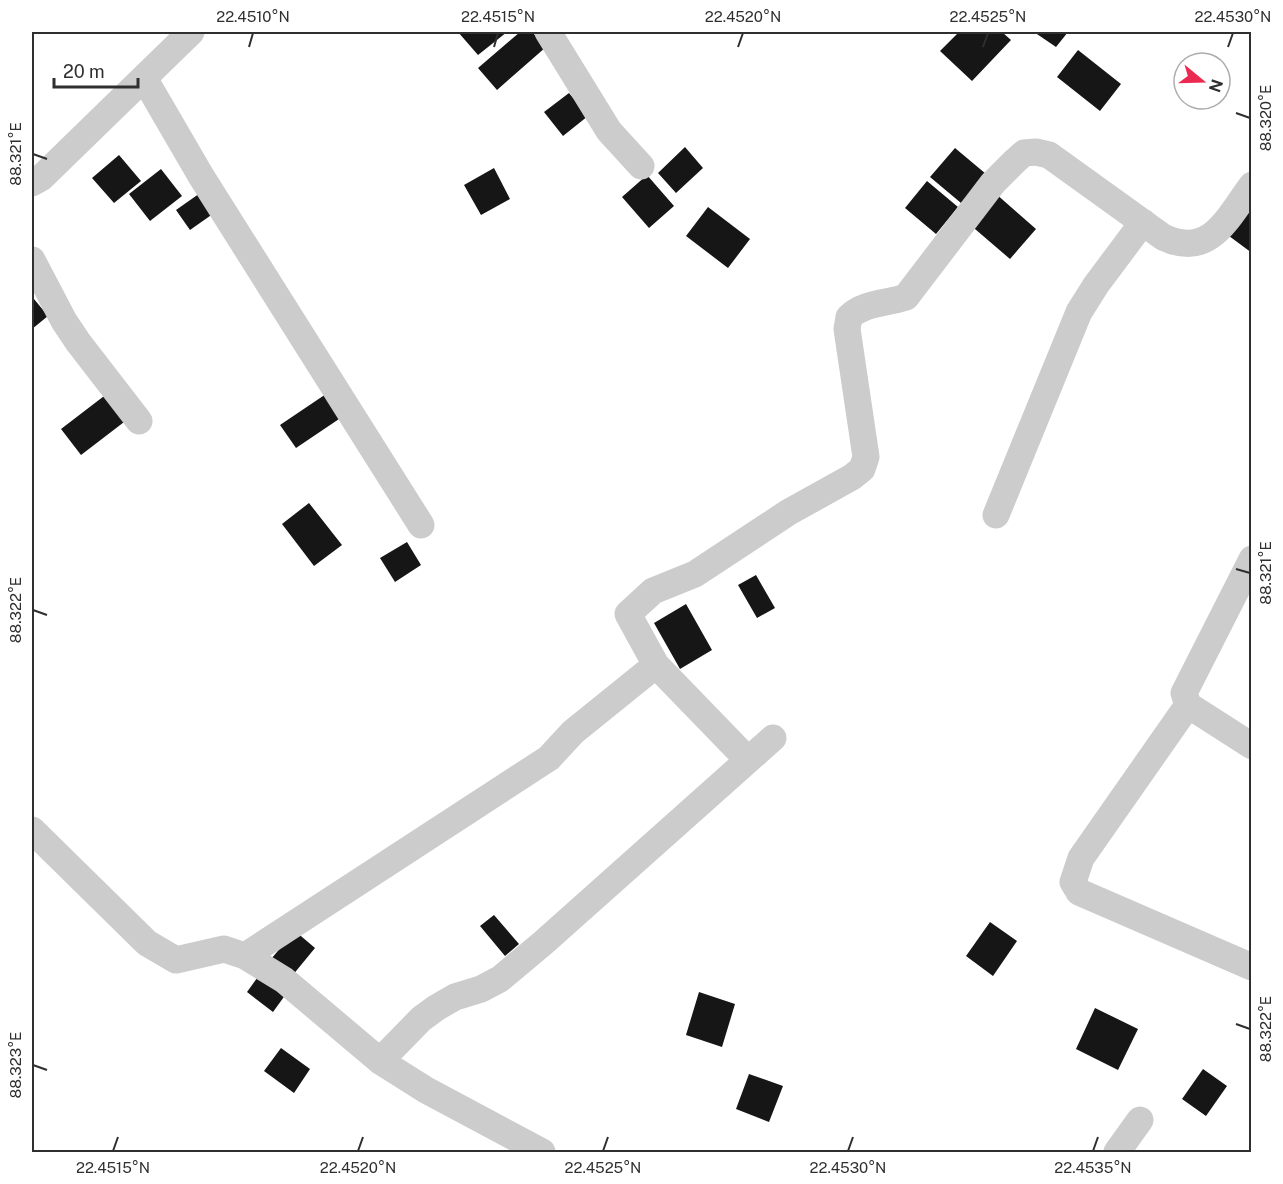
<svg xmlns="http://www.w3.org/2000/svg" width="1283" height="1184" viewBox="0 0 1283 1184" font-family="'Public Sans',sans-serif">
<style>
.building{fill:#161616}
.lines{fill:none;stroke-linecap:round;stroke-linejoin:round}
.minor{stroke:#ccc;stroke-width:27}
.ticks{fill:none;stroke:#2f2f2f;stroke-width:2}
.neatline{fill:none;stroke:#2f2f2f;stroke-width:2}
.ticks-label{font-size:15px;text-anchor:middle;fill:#2f2f2f}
</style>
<rect width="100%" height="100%" fill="#fff"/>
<path class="building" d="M 458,32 L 507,32 L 478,55 Z
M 520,32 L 532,32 L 546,47 L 497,90 L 478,68 Z
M 959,32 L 1002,32 L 1011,40 L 972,81 L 940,51 Z
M 1034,32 L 1068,32 L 1056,47 Z
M 1078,50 L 1121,84 L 1100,111 L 1057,77 Z
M 569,93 L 588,116 L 563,136 L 544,112 Z
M 685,147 L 703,168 L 676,193 L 658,173 Z
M 955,148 L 986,174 L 961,203 L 930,177 Z
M 119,155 L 141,181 L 114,203 L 92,178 Z
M 494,168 L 510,199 L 481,215 L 464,185 Z
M 161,169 L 182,196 L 150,221 L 129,194 Z
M 647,175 L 674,206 L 649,228 L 622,197 Z
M 927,181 L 958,207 L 936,234 L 905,208 Z
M 203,191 L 217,211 L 190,230 L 176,210 Z
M 995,193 L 1036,229 L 1010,259 L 968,223 Z
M 708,207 L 750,239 L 728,268 L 686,236 Z
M 1252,209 L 1252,253 L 1225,233 Z
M 34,299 L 48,316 L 32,329 L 32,301 Z
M 108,393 L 128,419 L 81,455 L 61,429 Z
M 326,394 L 342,417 L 296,448 L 280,425 Z
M 309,503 L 342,545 L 314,566 L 282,524 Z
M 407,542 L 421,565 L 395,582 L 380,558 Z
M 756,575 L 775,608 L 757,618 L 738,585 Z
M 686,604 L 712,650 L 680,669 L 654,623 Z
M 494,915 L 519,944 L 505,956 L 480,926 Z
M 990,922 L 1017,941 L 993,976 L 966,956 Z
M 295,931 L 315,948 L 292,976 L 271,959 Z
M 260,974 L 286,994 L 273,1012 L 247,992 Z
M 699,992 L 735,1004 L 722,1047 L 686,1035 Z
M 1095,1008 L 1138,1029 L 1118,1070 L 1076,1049 Z
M 281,1048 L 310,1069 L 294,1093 L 264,1071 Z
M 1203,1069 L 1227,1086 L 1206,1116 L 1182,1099 Z
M 749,1074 L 783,1086 L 769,1122 L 736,1109 Z"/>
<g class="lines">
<path class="minor" d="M 548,32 L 609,131 L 641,166
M 144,78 L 201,176 L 421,525
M 32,183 L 41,178 L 191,32
M 32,260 L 64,321 L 78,342 L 139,421
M 996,515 L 1079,312 L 1096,285 L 1143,222
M 1252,559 L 1184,693 L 1188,705 L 1252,746
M 1188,705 L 1081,858 L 1073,882 L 1079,892 L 1252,967
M 748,760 L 656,665 L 628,614 L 653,591 L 695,574 L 789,512 L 852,477 L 862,469 L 866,457 L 847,329 L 849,317 C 865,302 886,304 906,297 L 993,183 L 1015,161 L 1024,153 L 1036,152 L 1049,155 L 1163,237 C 1210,260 1228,217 1252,185
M 32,830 L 147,943 L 176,960 L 224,949 L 245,956 L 284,980 L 380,1061 L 426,1090 L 542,1152
M 245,956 L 549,758 L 573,732 L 656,665
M 380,1061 L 421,1019 L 436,1008 L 455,997 L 481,989 L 500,979 L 543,943 L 773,738
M 1117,1152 L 1140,1120"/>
</g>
<path class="ticks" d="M 249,47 L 253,33M 494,47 L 498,33M 738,47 L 743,33M 983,47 L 988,33M 1228,47 L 1233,33M 1236,113 L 1250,118M 33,154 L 47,159M 1236,569 L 1250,573M 33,610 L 47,615M 1236,1024 L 1250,1029M 33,1065 L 47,1070M 113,1151 L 118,1137M 358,1151 L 363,1137M 603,1151 L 608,1137M 848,1151 L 853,1137M 1093,1151 L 1098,1137"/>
<rect width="1283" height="1184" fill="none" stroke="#ffffff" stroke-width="66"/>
<g transform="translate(1202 81) rotate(109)"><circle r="28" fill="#ffffff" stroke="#acacac" stroke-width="1.5"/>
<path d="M0-4.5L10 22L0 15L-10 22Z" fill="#ec2a51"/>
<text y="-9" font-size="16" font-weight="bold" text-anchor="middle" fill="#2f2f2f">N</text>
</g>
<path d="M54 78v9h84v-9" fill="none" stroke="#2f2f2f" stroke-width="3"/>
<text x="63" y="78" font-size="18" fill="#2f2f2f" stroke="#ffffff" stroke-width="4.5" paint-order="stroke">20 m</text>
<rect x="33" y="33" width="1217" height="1118" class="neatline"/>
<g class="ticks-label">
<text x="253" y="22">22.4510°N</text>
<text x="498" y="22">22.4515°N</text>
<text x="743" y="22">22.4520°N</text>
<text x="988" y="22">22.4525°N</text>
<text x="1233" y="22">22.4530°N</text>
<text transform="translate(1266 118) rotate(-90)" y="5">88.320°E</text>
<text transform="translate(16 154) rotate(-90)" y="5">88.321°E</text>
<text transform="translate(1266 573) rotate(-90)" y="5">88.321°E</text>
<text transform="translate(16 610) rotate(-90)" y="5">88.322°E</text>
<text transform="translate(1266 1029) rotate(-90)" y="5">88.322°E</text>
<text transform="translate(16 1065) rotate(-90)" y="5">88.323°E</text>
<text x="113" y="1173">22.4515°N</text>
<text x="358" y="1173">22.4520°N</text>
<text x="603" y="1173">22.4525°N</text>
<text x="848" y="1173">22.4530°N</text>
<text x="1093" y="1173">22.4535°N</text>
</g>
</svg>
